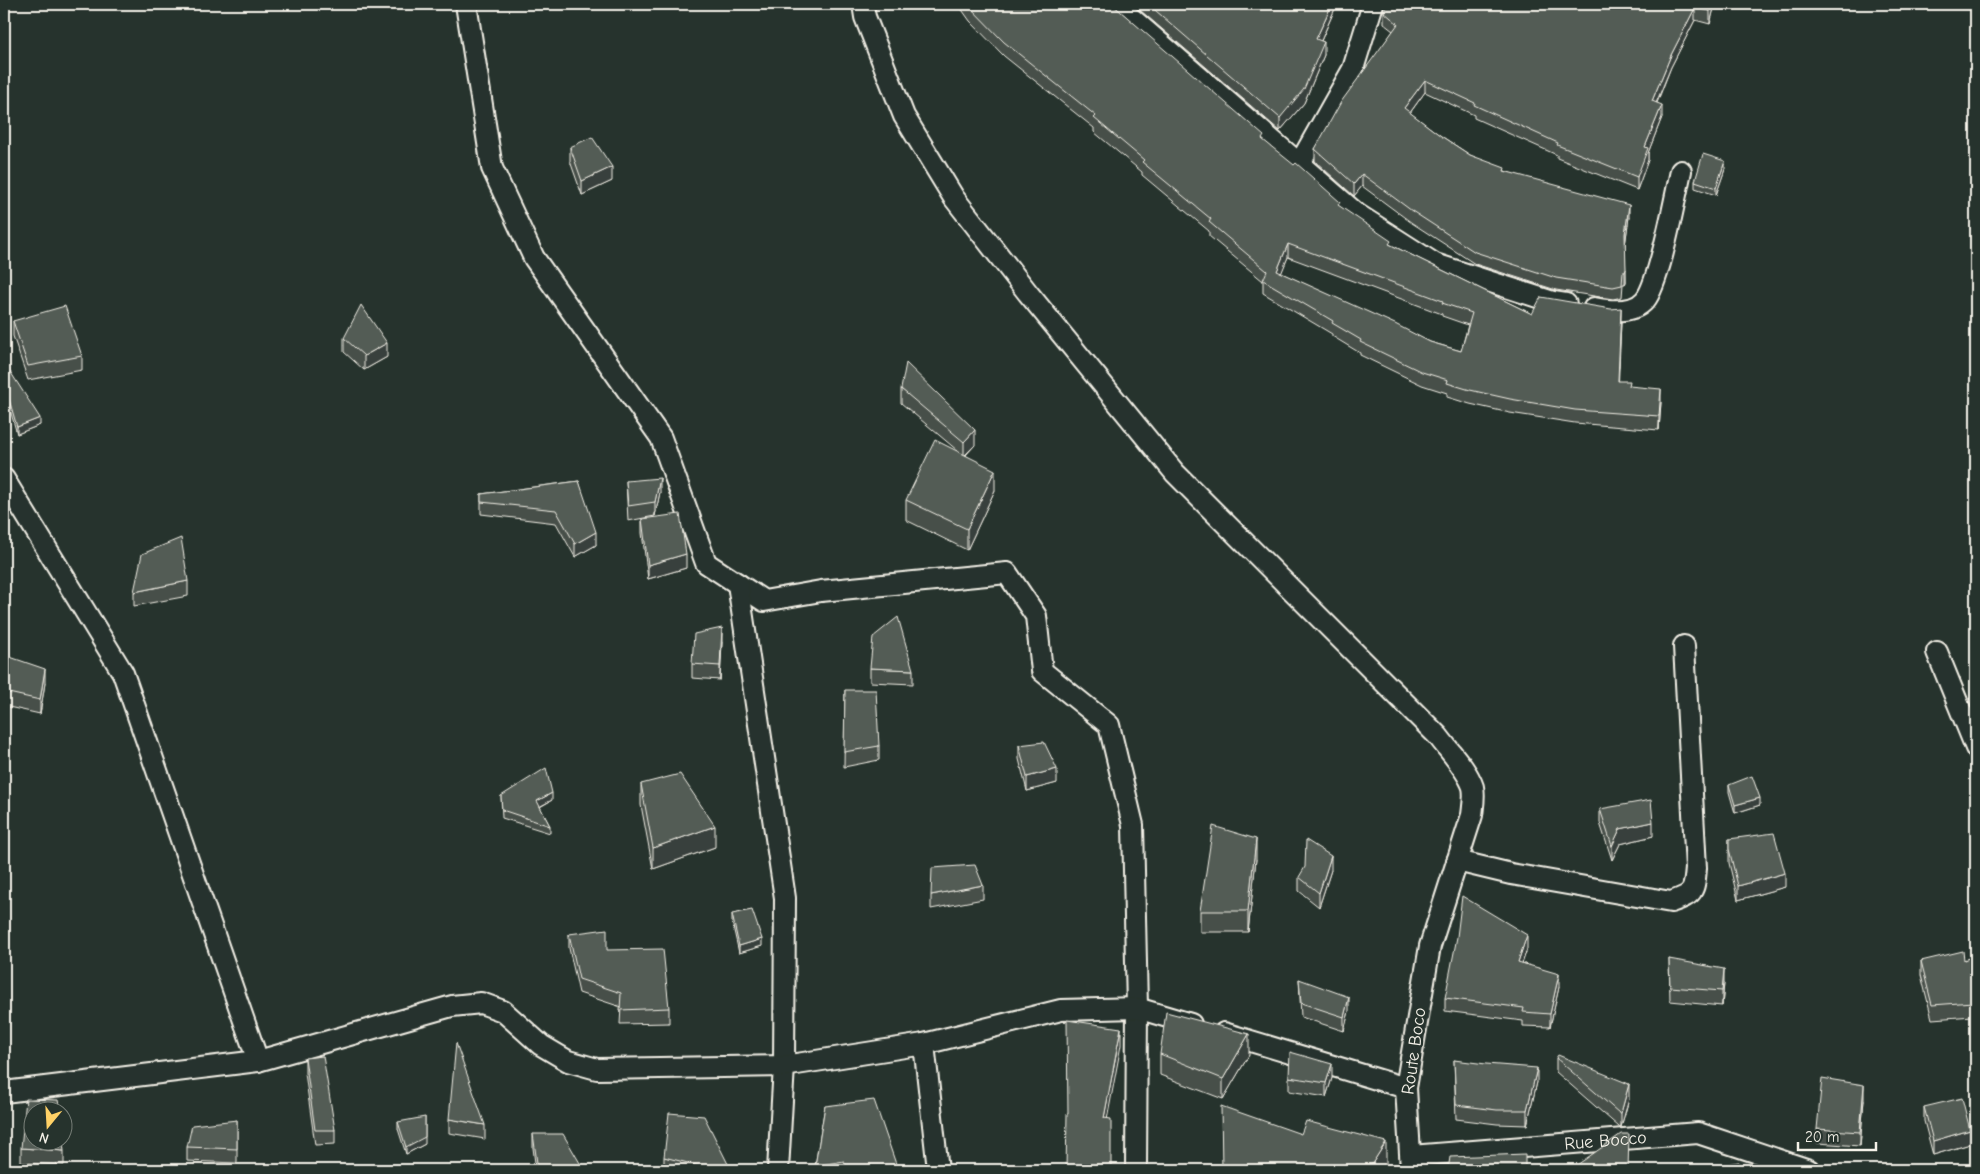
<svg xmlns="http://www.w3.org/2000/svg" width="1980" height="1174" viewBox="0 0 1980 1174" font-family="'Comic Neue',sans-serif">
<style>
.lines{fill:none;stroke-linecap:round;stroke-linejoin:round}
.minor-casing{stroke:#f4f1e8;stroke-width:24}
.minor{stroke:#26332d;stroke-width:20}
.wall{fill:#474f49;stroke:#f4f1e8;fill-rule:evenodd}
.shaded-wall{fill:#39403c;stroke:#f4f1e8}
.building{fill:#525c55;stroke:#f4f1e8;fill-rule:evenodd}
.labels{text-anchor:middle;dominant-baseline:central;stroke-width:4.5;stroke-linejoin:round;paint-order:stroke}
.street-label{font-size:18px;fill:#f4f1e8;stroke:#26332d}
</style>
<rect width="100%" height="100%" fill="#26332d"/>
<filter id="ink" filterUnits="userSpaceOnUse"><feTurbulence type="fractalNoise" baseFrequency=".02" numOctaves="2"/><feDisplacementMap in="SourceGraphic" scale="10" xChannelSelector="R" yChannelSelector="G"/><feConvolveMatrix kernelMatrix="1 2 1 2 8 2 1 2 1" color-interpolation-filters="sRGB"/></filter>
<g filter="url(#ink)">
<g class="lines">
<g class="minor-casing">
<g id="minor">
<path d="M 466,4 L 492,168 L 534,258 L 661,438 L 706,563 L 764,601 L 821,591 L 1007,573 L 1036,616 L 1042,671 L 1109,725 L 1133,825 L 1137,1008 L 1136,1170"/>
<path d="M 863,4 L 865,17 L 904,116 L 954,198 L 1028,293 L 1175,473 L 1438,736 C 1449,751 1467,769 1473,787 C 1475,796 1473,806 1472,815 L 1430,946 L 1406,1088 L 1411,1170"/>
<path d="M 1115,4 L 1357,214 L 1435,264 L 1553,302 L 1566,304"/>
<path d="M 1300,163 L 1353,69 L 1373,4"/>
<path d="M 1594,308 C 1610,311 1633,314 1645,300 C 1660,282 1675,197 1681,171"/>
<path d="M 4,479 L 123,673 L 258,1061"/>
<path d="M 738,584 L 785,898 L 784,1066 L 778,1170"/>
<path d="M 1937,652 L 1976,748"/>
<path d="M 1457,861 L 1511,874 L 1671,902 C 1694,894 1694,892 1696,868 L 1684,646"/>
<path d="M 1224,1033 L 1406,1088"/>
<path d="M 924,1044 L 938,1170"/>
<path d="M 4,1092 L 258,1061 L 452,1006 L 481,1003 L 503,1011 L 541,1045 L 568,1061 L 597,1069 L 784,1066 L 924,1044 L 1061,1010 L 1137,1008 L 1191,1024"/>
<path id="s1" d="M 1411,1156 L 1698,1133 L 1809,1170"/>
</g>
</g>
<use href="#minor" class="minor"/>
</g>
<path class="wall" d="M 958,4 L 1112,4 L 1264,141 L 1340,207 L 1391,245 L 1532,314 L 1621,322 L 1618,381 L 1661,402 L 1659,430 L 1575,423 L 1510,413 L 1470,404 L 1447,397 L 1447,393 L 1422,385 L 1360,355 L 1360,353 L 1332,336 L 1332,334 L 1263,293 L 1263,281 L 1209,236 L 1209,231 L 1142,175 L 1142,172 L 1094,132 L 1094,128 L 1004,56 L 970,21 ZM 1288,257 L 1442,314 L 1442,316 L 1468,325 L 1461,351 L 1430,342 L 1281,273 Z
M 1133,4 L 1337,4 L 1321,41 L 1324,55 L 1304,103 L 1280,131 Z
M 1384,4 L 1715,4 L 1710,24 L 1695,20 L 1671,67 L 1657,103 L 1662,117 L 1648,153 L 1648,160 L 1637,190 L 1557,158 L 1557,155 L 1474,118 L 1474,115 L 1425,92 L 1410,113 L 1441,136 L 1470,155 L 1505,171 L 1629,217 L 1625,245 L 1626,282 L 1625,284 L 1623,284 L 1622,297 L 1613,299 L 1556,290 L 1475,264 L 1412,223 L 1362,186 L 1354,196 L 1315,161 L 1315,149 L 1393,31 L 1384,24 Z
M 570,147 L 612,181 L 582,195 L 570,161 Z
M 1725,169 L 1716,195 L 1695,188 L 1695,181 Z
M 13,321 L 82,356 L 82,370 L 28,380 L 13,336 Z
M 344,338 L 387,357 L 364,370 L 344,352 Z
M 4,363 L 40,425 L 17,434 L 4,389 Z
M 901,389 L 975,445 L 966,455 L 995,490 L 967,550 L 906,520 L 906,500 L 958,451 L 901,403 Z
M 579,481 L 596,545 L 575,557 L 556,523 L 481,514 L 481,494 Z
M 626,481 L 660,492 L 655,516 L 628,521 Z
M 642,519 L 686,568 L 648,579 L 642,533 Z
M 188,581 L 188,596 L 134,606 L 134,592 Z
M 722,642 L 720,680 L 692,678 L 692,664 Z
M 4,655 L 45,683 L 40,714 L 4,706 Z
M 870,668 L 913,670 L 913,684 L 870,682 Z
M 845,690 L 879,746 L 879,760 L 844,767 Z
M 1019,745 L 1057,783 L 1027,791 L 1019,759 Z
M 641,784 L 715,847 L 653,869 L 641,805 Z
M 1729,785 L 1760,805 L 1735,813 L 1729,792 Z
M 501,796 L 552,800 L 540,807 L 550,826 L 550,833 L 502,818 Z
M 1600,809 L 1653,836 L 1620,844 L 1612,860 L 1600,823 Z
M 1729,839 L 1785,887 L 1738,900 L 1729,863 Z
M 1256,859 L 1248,932 L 1200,932 L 1200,911 Z
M 1331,870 L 1319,907 L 1299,891 L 1299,877 Z
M 983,885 L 983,899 L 931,909 L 931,895 Z
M 732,914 L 762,946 L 739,953 L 732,922 Z
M 569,934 L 607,950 L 669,1008 L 669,1023 L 620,1024 L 621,1007 L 579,993 L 569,948 Z
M 1527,949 L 1522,963 L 1559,987 L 1550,1027 L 1523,1026 L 1523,1021 L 1445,1011 L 1445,998 Z
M 1976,955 L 1976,1009 L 1973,1010 L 1973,1016 L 1932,1019 L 1921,975 L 1921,961 L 1964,960 Z
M 1669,959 L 1724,983 L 1722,1006 L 1670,1001 Z
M 1299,979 L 1349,1011 L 1344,1031 L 1301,1017 Z
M 1160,1054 L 1249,1055 L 1223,1099 L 1160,1075 Z
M 305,1058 L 335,1130 L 335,1144 L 315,1145 L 305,1073 Z
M 1556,1058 L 1629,1099 L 1621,1127 L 1619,1127 L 1556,1072 Z
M 1454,1060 L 1537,1082 L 1527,1125 L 1497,1124 L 1456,1119 Z
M 1289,1077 L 1332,1078 L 1326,1097 L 1289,1091 Z
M 1864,1100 L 1860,1146 L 1817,1143 L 1817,1129 Z
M 825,1106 L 898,1170 L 815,1170 L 815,1166 Z
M 1924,1107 L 1970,1144 L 1933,1155 L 1924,1121 Z
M 449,1119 L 485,1125 L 485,1139 L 449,1133 Z
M 237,1120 L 237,1163 L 187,1161 L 187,1147 Z
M 398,1122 L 425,1144 L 406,1154 L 398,1129 Z
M 533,1134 L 584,1170 L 536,1170 L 533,1148 Z
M 21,1148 L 64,1151 L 64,1165 L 21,1163 Z
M 664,1157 L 731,1170 L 664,1170 Z"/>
<path class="shaded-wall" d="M 1332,4 L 1337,4 L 1316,52 L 1316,39 Z
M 1712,4 L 1715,4 L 1710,24 L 1710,11 Z
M 1695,8 L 1695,20 L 1671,67 L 1652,113 L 1652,101 L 1671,55 Z
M 1324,42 L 1324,55 L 1304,103 L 1280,131 L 1280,118 Z
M 1425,80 L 1425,92 L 1404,121 L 1404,108 Z
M 1662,105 L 1662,117 L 1648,153 L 1648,160 L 1637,190 L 1637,177 L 1645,147 Z
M 1725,161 L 1725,169 L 1716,195 L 1716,188 Z
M 612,167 L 612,181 L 582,195 L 582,181 Z
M 1362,174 L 1362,186 L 1354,196 L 1354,184 Z
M 1629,205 L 1629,217 L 1625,246 L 1625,234 Z
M 1288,244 L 1288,257 L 1277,284 L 1277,271 Z
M 1626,269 L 1626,282 L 1625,284 L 1625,272 Z
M 1621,308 L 1621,322 L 1618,394 L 1618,381 Z
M 387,343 L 387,357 L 364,370 L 364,356 Z
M 1661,389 L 1661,402 L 1659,430 L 1659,416 Z
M 40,418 L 40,425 L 17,434 L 17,427 Z
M 975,430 L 975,445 L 964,456 L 964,442 Z
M 995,470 L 995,490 L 967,550 L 967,529 Z
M 660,478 L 660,492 L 655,516 L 655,502 Z
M 596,532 L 596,545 L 575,557 L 575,544 Z
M 686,554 L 686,568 L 648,579 L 648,565 Z
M 722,628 L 722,642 L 720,680 L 720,666 Z
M 45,669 L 45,683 L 40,714 L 40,700 Z
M 1057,769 L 1057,783 L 1027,791 L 1027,777 Z
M 552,793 L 552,800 L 537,808 L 537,801 Z
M 1760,798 L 1760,805 L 1735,813 L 1735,805 Z
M 1653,822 L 1653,836 L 1620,844 L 1612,860 L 1612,846 L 1620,829 Z
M 715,826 L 715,847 L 653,869 L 653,848 Z
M 1256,839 L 1256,859 L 1248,932 L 1248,911 Z
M 1331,856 L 1331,870 L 1319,907 L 1319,893 Z
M 1785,873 L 1785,887 L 1738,900 L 1738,886 Z
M 1527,935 L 1527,949 L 1518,976 L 1518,962 Z
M 762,939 L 762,946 L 739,953 L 739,946 Z
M 1724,969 L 1724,983 L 1722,1006 L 1722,991 Z
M 1559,974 L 1559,987 L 1550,1027 L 1550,1014 Z
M 1976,995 L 1976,1009 L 1973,1010 L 1973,1002 L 1972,996 Z
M 1349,997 L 1349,1011 L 1344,1031 L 1344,1017 Z
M 1121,1028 L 1121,1045 L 1104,1136 L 1104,1118 Z
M 1249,1034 L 1249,1055 L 1223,1099 L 1223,1079 Z
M 1332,1064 L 1332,1078 L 1326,1097 L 1326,1083 Z
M 1537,1068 L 1537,1082 L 1527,1125 L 1527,1110 Z
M 1629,1084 L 1629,1099 L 1621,1127 L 1621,1113 Z
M 1864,1085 L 1864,1100 L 1860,1146 L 1860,1132 Z
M 425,1117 L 425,1144 L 406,1154 L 406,1147 Z
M 1970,1130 L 1970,1144 L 1933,1155 L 1933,1141 Z
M 1386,1142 L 1386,1163 L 1381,1170 L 1368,1170 Z"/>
<path class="building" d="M 967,4 L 1112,4 L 1264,136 L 1262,139 L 1294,165 L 1296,163 L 1340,202 L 1338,205 L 1391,241 L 1389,244 L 1532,314 L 1541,297 L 1611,309 L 1621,308 L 1618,381 L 1630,381 L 1629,386 L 1661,389 L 1659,416 L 1575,410 L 1510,399 L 1470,390 L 1447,383 L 1448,380 L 1422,372 L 1360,342 L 1361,340 L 1332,323 L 1333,321 L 1263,280 L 1267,271 L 1209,222 L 1211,219 L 1142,162 L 1144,160 L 1094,118 L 1096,116 L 1004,42 ZM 1288,244 L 1443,301 L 1442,303 L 1472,313 L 1461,351 L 1430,342 L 1395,324 L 1277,271 Z
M 1148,4 L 1332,4 L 1316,39 L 1324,42 L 1304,89 L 1280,118 Z
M 1383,4 L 1712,4 L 1710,11 L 1695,8 L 1671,55 L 1652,101 L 1662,105 L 1645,147 L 1648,148 L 1637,177 L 1557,145 L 1558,143 L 1474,105 L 1475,103 L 1425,80 L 1404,108 L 1441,136 L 1470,155 L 1505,168 L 1504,171 L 1629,205 L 1625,234 L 1626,269 L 1625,272 L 1623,272 L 1622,285 L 1613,287 L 1556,278 L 1475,252 L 1412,211 L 1362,174 L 1354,184 L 1315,149 L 1341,102 L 1398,24 L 1384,12 L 1387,5 Z
M 592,137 L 612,167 L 582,181 L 570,147 Z
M 1703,154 L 1725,161 L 1716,188 L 1695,181 Z
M 361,305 L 387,343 L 364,356 L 344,338 Z
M 65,306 L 82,356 L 28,366 L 13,321 Z
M 4,362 L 40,418 L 17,427 L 4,382 Z
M 906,363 L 975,430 L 964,442 L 901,389 Z
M 935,440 L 995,470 L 967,529 L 906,500 Z
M 660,478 L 655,502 L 628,506 L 626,481 Z
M 579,481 L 596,532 L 575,544 L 556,510 L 481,502 L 481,494 Z
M 680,514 L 686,554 L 648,565 L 642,519 Z
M 181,538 L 188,581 L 134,592 L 142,554 Z
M 898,617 L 913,670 L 870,668 L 873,637 Z
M 722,628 L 720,666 L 692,664 L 694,634 Z
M 4,655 L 45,669 L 40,700 L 4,692 Z
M 845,690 L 876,690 L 879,746 L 844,752 Z
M 1044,742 L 1057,769 L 1027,777 L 1019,745 Z
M 546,768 L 552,793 L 537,801 L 550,826 L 502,810 L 501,796 Z
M 680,774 L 715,826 L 653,848 L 641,784 Z
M 1752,776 L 1760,798 L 1735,805 L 1729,785 Z
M 1651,800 L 1653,822 L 1620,829 L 1612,846 L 1600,809 Z
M 1213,826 L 1256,839 L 1248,911 L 1200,911 Z
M 1774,833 L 1785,873 L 1738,886 L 1729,849 L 1729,839 Z
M 1306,840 L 1331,856 L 1319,893 L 1299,877 L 1305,867 Z
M 975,865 L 983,885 L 931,895 L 932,868 Z
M 1462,896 L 1527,935 L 1518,962 L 1559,974 L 1550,1014 L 1523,1012 L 1524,1008 L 1445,998 L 1457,937 Z
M 752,910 L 762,939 L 739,946 L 732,914 Z
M 607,929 L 607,950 L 663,949 L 669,1008 L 620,1010 L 621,993 L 579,979 L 569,934 Z
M 1963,951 L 1964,960 L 1976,955 L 1976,995 L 1972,996 L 1973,1002 L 1932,1005 L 1921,961 Z
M 1669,959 L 1724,969 L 1722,991 L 1670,987 Z
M 1299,979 L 1349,997 L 1344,1017 L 1301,1003 Z
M 1166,1012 L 1249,1034 L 1223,1079 L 1160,1054 Z
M 1067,1020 L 1121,1028 L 1104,1118 L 1111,1119 L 1111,1170 L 1066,1170 L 1067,1114 L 1068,1114 Z
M 456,1043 L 485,1125 L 449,1119 Z
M 1290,1052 L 1332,1064 L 1326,1083 L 1289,1077 Z
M 1558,1055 L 1629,1084 L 1621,1113 L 1619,1113 L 1556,1058 Z
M 323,1056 L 335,1130 L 315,1130 L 305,1058 Z
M 1454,1060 L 1486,1064 L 1537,1068 L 1527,1110 L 1497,1110 L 1456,1105 Z
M 1822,1078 L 1864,1085 L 1860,1132 L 1817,1129 Z
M 1962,1098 L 1970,1130 L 1933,1141 L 1924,1107 Z
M 26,1099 L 58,1100 L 60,1112 L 32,1112 L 32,1142 L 62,1142 L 62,1135 L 64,1151 L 21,1148 Z
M 874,1100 L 898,1170 L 847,1170 L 844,1161 L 815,1166 L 825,1106 Z
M 1221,1106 L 1301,1134 L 1306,1121 L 1386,1142 L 1368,1170 L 1222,1170 Z
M 669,1113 L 704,1116 L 731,1170 L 716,1170 L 664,1157 Z
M 425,1117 L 425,1137 L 406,1147 L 398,1122 Z
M 237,1120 L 237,1149 L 187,1147 L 192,1125 Z
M 533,1134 L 563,1134 L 584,1170 L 538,1170 Z
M 1621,1134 L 1629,1134 L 1628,1170 L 1578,1170 L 1577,1165 Z
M 1525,1154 L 1525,1170 L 1448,1170 L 1450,1157 Z
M 1739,1162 L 1739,1170 L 1687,1170 Z"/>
</g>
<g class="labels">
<g class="street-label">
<text transform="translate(1414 1051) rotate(-82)">Route Boco</text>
<text stroke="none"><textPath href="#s1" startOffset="195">Rue Bocco</textPath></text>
</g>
</g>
<rect width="1980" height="1174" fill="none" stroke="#26332d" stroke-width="20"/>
<rect x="10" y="10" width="1960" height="1154" fill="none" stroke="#f4f1e8" stroke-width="2" filter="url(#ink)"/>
<g transform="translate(48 1126) rotate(198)"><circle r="24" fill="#26332d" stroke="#787f78"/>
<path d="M0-4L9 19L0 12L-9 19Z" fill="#ffd166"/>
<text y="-8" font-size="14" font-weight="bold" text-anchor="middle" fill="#f4f1e8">N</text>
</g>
<path d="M1798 1142v8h78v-8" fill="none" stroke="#f4f1e8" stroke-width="2.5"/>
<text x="1805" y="1142" font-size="15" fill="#f4f1e8" stroke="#26332d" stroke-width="4" paint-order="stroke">20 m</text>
</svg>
